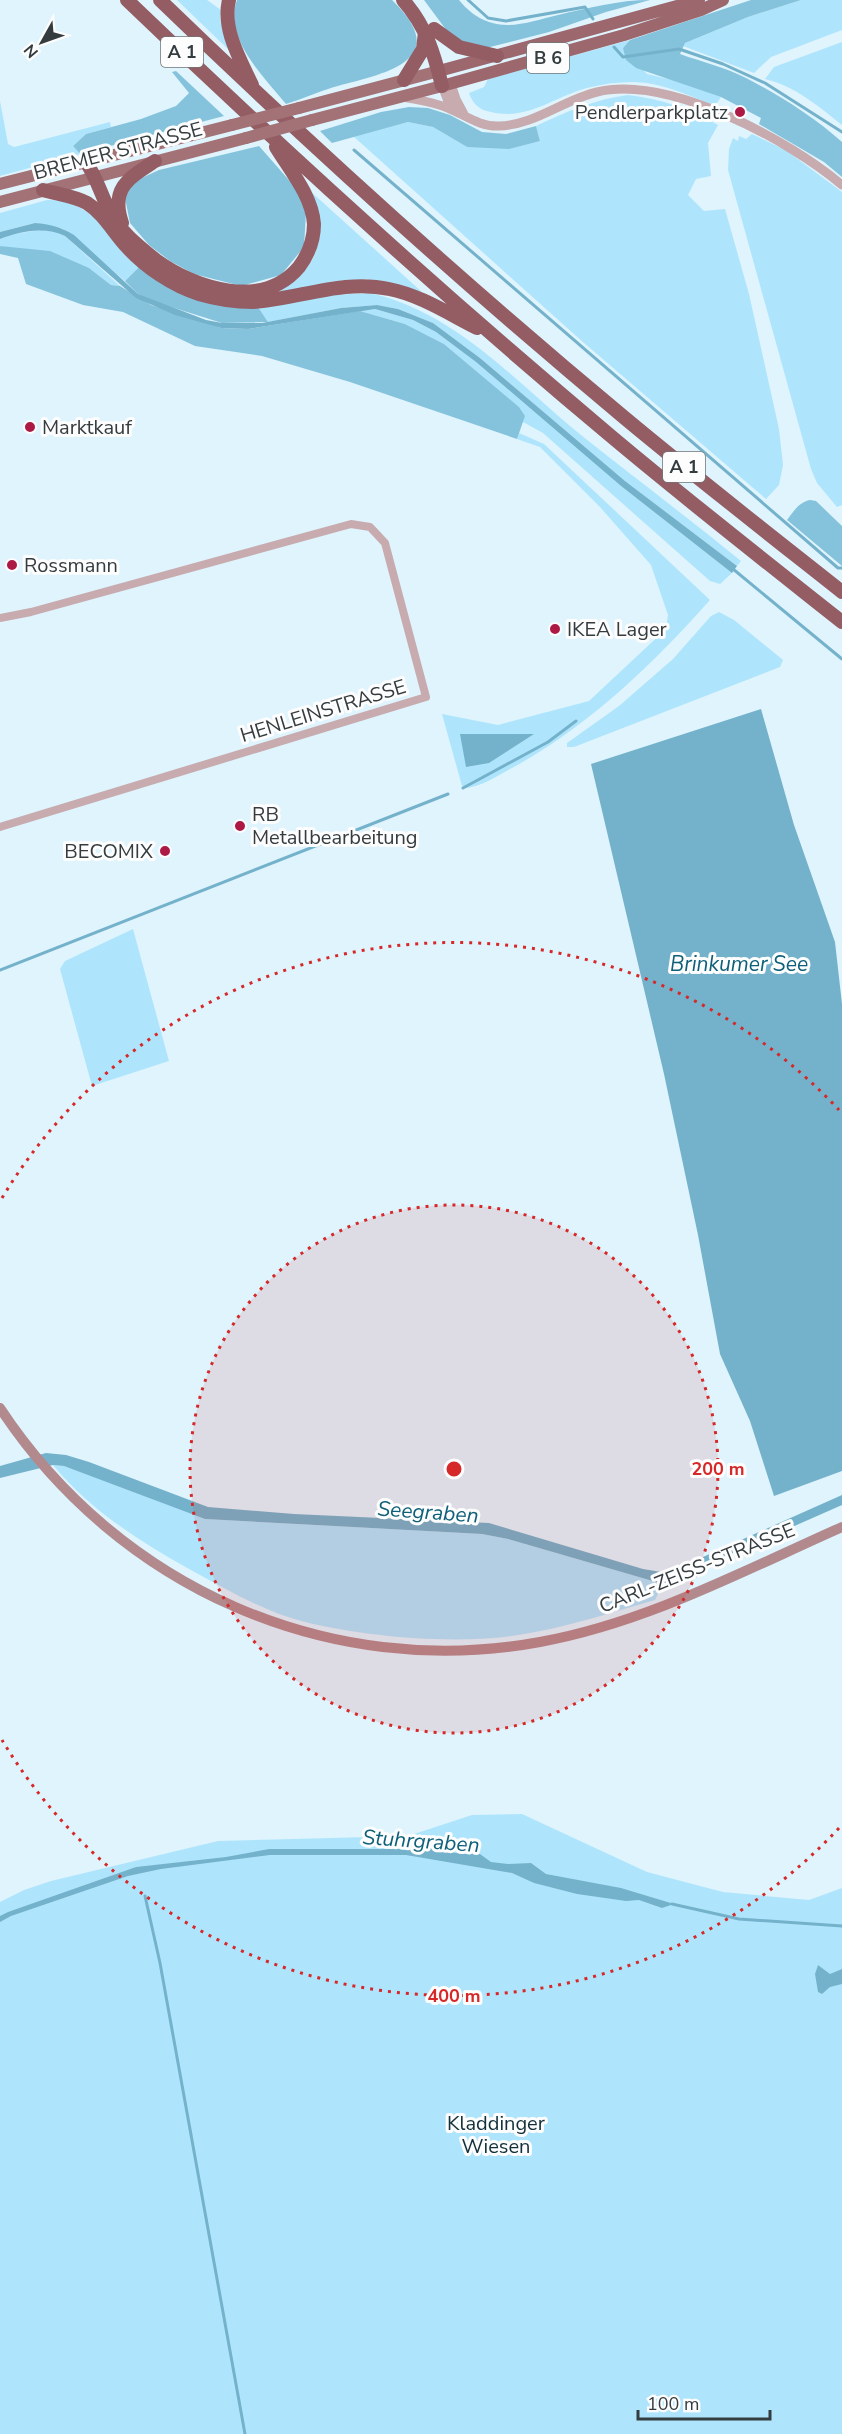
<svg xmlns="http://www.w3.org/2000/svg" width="842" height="2434" viewBox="0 0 842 2434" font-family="'Nunito Sans',sans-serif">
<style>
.green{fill:#afe5fc}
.forest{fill:#85c3dd}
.water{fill:#74b2cb}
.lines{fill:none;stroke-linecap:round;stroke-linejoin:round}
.stream{stroke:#74b2cb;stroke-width:3}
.minor{stroke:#c7abae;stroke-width:8}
.tertiary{stroke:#c7abae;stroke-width:9}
.secondary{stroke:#b28a8e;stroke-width:10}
.primary{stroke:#a37277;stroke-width:12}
.trunk{stroke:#9c686e;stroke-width:12}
.motorway{stroke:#945d64;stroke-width:14}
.primary-bridge{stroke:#a37277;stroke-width:12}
.ring{fill:none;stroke:#d62828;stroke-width:3;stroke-dasharray:3 6}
.poi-dot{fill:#ad1945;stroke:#fdfdfd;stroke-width:2}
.labels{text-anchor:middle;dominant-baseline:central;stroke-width:6;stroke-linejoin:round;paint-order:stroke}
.shield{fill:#fdfdfd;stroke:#707678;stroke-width:1.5}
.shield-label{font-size:18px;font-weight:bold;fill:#343c3f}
.poi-label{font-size:20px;fill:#343c3f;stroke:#fdfdfd;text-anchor:start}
.street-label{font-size:20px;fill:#343c3f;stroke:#fdfdfd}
.park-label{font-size:20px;fill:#12303b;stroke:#fdfdfd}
.water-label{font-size:21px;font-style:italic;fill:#0e607a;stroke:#fdfdfd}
.centre{fill:#d62828;stroke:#fdfdfd;stroke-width:3}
.ring-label{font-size:18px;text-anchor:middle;font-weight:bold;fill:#d62828;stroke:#fdfdfd;stroke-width:6;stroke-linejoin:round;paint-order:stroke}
</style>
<rect width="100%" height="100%" fill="#dff4fd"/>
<path class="green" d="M 177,0 L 207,0 L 221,10 L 220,20 L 231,52 Z
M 801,0 L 842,0 L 842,30 L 771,57 L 754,73 L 683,46 L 685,43 L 748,17 Z
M 630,40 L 623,48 L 647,74 L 681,82 L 721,97 L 715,106 C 690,96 661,82 632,82 C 617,82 602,84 587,88 C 553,97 528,121 491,112 C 480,110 473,105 469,93 L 484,87 L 488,79 Z
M 842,42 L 842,125 C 818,106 795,86 765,79 L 774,67 Z
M 628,95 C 661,99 689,108 718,125 L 708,143 L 711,176 L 696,179 L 688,195 L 704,211 L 725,209 L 749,294 L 779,429 L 783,465 L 779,485 L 766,499 L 584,343 L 353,136 L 408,122 L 433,127 L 467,147 L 540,141 L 536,126 C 566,112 595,99 628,95 Z
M 0,101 L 8,144 L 14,147 L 110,122 L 111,127 L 86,134 L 73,146 L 80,154 L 0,176 Z
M 752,134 L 787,151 L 842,192 L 842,505 L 837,507 L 817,483 L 811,469 L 728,170 L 729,149 L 733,138 L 738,141 L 739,136 L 746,139 Z
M 309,190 L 422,292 L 366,279 L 276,293 C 326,261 323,242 309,190 Z
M 47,200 C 90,198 113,238 139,267 L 125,281 L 63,229 L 35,223 L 0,232 L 0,213 Z
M 42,230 L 56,232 L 65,236 L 120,286 L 111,285 L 89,268 L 0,246 L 0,239 L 12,234 Z
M 370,293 C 454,312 512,378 576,431 C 631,475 687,517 741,561 L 737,566 L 625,481 L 480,358 L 433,323 L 398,309 L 377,305 L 341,308 L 268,322 L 258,307 L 330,295 Z
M 375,309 L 413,320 L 436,332 L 476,362 L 621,486 L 732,573 L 720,584 L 710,581 L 543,433 L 523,422 L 519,408 L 444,344 L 405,324 L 360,311 Z
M 519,433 L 544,444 L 710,600 C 652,665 589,726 512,768 C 497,776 483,786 466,788 L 462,786 L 442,714 L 498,725 L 589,701 L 666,629 L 668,615 L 651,565 L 600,507 L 540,447 L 517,439 Z
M 719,612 L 734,620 L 783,660 L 780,667 L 574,747 L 567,747 L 567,743 L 619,706 L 673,659 L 711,616 Z
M 133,929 L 169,1061 L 92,1086 L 60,969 L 65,961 Z
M 53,1465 L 64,1466 L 93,1476 L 205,1519 L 482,1534 L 508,1539 L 663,1584 L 655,1600 C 609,1613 565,1628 518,1635 C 455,1645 367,1637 305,1622 C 264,1612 226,1589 189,1569 C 139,1541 90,1510 53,1465 Z
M 522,1814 L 647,1872 L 723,1892 L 809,1900 L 842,1888 L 842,2434 L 0,2434 L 0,1902 L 24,1890 L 51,1881 L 218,1841 L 408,1836 L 472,1815 Z"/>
<path class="forest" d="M 237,0 L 392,0 C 456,62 381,74 334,87 C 318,92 302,99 286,104 C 264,77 223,38 237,0 Z
M 424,0 L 459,0 C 466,9 477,18 489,22 C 511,30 536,20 558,15 C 588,8 619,0 650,0 L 606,12 L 549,32 L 486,48 L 462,42 L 447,31 Z
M 751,0 L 801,0 L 748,17 L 685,43 L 680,54 C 702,62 725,67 746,78 C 779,95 814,117 842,142 L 842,177 L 824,162 L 759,124 L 761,118 L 721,97 L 636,68 L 626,60 L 623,48 L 630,40 Z
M 176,71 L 224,116 L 80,154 L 73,146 L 86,134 L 141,119 L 176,106 L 189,93 L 172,72 Z
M 409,107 L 428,108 L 450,115 L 482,132 L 506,134 L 536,126 L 540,141 L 509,149 L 467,147 L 433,127 L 408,122 L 332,143 L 320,131 L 381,112 Z
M 259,146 L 295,187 L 306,212 L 304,247 L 281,275 L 241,286 L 194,274 L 170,261 L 149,245 L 130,223 L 125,198 L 133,182 L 159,170 Z
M 0,246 L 50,251 L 89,268 L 111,285 L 120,286 L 151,305 L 221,328 L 248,329 L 360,311 L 405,324 L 444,344 L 519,407 L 525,416 L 517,439 L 350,382 L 262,356 L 195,346 L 123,312 L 83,305 L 26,284 L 18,258 L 0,254 Z
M 139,267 L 258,307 L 268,322 L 222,323 L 149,300 L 138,294 L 125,281 Z
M 810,500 L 816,501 L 842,526 L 842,566 L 787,520 C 793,512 799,502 810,500 Z"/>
<path class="water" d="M 35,223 C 50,224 61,227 74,235 L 138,294 L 206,320 L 222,323 L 262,323 L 341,308 L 377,305 L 398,309 L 433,323 L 480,358 L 625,481 L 737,566 L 732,573 L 621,486 L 476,362 L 436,332 L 413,320 L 375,309 L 248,329 L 221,328 L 175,315 L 136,298 L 65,236 C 45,226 20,231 0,239 L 0,232 Z
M 761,709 L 794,825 L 835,942 L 842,1004 L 842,1471 L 774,1496 L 750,1421 L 720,1354 L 698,1235 L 664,1074 L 591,764 Z
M 460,734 L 534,734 L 489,763 L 466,767 Z
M 46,1453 L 66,1455 L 89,1462 L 208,1507 L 294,1514 L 489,1523 L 643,1569 L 667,1573 L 842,1495 L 842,1505 L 663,1584 L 508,1539 L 482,1534 L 205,1519 L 64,1466 L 53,1465 L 0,1478 L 0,1466 Z
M 442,1845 L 455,1853 L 480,1854 L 491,1862 L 508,1864 L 531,1863 L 546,1874 L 621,1888 L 674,1904 L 662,1908 L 639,1900 L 626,1901 L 577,1894 L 534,1883 L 512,1873 L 406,1855 L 270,1855 L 161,1869 L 128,1876 L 11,1916 L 0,1922 L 0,1916 L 8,1912 L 136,1867 L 226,1857 L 269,1849 L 401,1849 L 418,1851 Z
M 818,1965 L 830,1974 L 842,1969 L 842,1984 L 830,1987 L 822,1994 L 818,1992 L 815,1974 Z"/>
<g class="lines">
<path class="stream" d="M 468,0 L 488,18 L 506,21 L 585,7 L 593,19
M 614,47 L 623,57 L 679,49 L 723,64 L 765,83 L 842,132
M 354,150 L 838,568 L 842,568
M 733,569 L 842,659
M 463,788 L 548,742 L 576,721
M 0,970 L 448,794
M 145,1896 L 160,1963 L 245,2434
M 672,1904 L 739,1919 L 842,1926"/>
<path class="minor" d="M 0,618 L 31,612 L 351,524 L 370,527 L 385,543 L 426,697 L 0,827"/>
<path class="tertiary" d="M 451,84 L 456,99 L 465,116
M 442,86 L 448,101 L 455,111
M 404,97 C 418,100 434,102 448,108 C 465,115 480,127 499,126 C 535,125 563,100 597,92 C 669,75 789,140 842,185"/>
<path class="secondary" d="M 0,1408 C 118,1587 328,1681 540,1642 C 646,1623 745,1570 842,1527"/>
<path class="primary" d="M 299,108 L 439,71
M 312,120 L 442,86
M 0,184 L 232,125
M 0,202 L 246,138"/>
<path class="trunk" d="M 439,71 L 699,0
M 442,86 L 624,35 L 701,10 L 723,0"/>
<path class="motorway" d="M 127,0 C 284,151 445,297 612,437 C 687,500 765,561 842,622
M 160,0 C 310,145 465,285 626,419 C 697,478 770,535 842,592
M 229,0 C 222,29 240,59 252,85
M 403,0 C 426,26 434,53 442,86
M 434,29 L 459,47 L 497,56
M 404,80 L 423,49 L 425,32
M 86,162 C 97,178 101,195 110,212 C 119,231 141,248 157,261 C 196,289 263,310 299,267 C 308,255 314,240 314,224 C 312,196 290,170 276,147
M 43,190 C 57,194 74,196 87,203 C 104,214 113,232 127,247 C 145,267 173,286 199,294 C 216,299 235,302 253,302 C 299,299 343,279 389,289 C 420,295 449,314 477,328
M 122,223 C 110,188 129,178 155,161"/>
<path class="primary-bridge" d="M 232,125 L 299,108
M 246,138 L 312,120"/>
</g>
<circle cx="454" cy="1469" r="264" fill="#d62828" fill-opacity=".12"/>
<g class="ring">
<circle cx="454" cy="1469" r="264"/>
<path d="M839 1828A527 527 0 0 1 2 1740M2 1198A527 527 0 0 1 839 1110"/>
</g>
<g class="poi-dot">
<circle cx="740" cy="112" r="6"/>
<circle cx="30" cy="427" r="6"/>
<circle cx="12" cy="565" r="6"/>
<circle cx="555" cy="629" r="6"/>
<circle cx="240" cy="826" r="6"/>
<circle cx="165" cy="851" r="6"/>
</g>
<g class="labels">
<g class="shield">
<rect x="161" y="37" width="42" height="30" rx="4.5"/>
<rect x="527" y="43" width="42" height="30" rx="4.5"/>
<rect x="663" y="452" width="42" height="30" rx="4.5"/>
</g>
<g class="shield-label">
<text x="182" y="52">A 1</text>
<text x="548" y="58">B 6</text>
<text x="684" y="467">A 1</text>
</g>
<g class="poi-label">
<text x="728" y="112" text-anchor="end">Pendlerparkplatz</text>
<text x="42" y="427">Marktkauf</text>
<text x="24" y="565">Rossmann</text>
<text x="567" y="629">IKEA Lager</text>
<text x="252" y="814">RB<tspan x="252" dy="23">Metallbearbeitung</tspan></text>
<text x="153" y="851" text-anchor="end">BECOMIX</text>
</g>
<g class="street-label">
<text transform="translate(118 151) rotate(-15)">BREMER STRASSE</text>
<text transform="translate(323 711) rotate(-17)">HENLEINSTRASSE</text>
<text transform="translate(697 1568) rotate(-22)">CARL-ZEISS-STRASSE</text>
</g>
<g class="park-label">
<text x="496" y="2123">Kladdinger<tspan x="496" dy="23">Wiesen</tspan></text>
</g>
<g class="water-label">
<text x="739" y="964">Brinkumer See</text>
<text transform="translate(428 1512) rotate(4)">Seegraben</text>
<text transform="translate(421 1841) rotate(4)">Stuhrgraben</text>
</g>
</g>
<circle cx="454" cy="1469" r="9" class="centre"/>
<g class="ring-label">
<text x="718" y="1475">200 m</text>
<text x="454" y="2002">400 m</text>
</g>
<g transform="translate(42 42) rotate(230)" stroke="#fdfdfd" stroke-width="4.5" paint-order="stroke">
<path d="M0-4.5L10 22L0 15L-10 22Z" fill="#343c3f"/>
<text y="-9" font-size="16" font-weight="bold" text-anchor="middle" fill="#343c3f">N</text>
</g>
<path d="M638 2410v9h132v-9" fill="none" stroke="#343c3f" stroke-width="3"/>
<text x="647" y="2410" font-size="18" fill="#343c3f" stroke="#fdfdfd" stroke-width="4.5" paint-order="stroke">100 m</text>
</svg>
